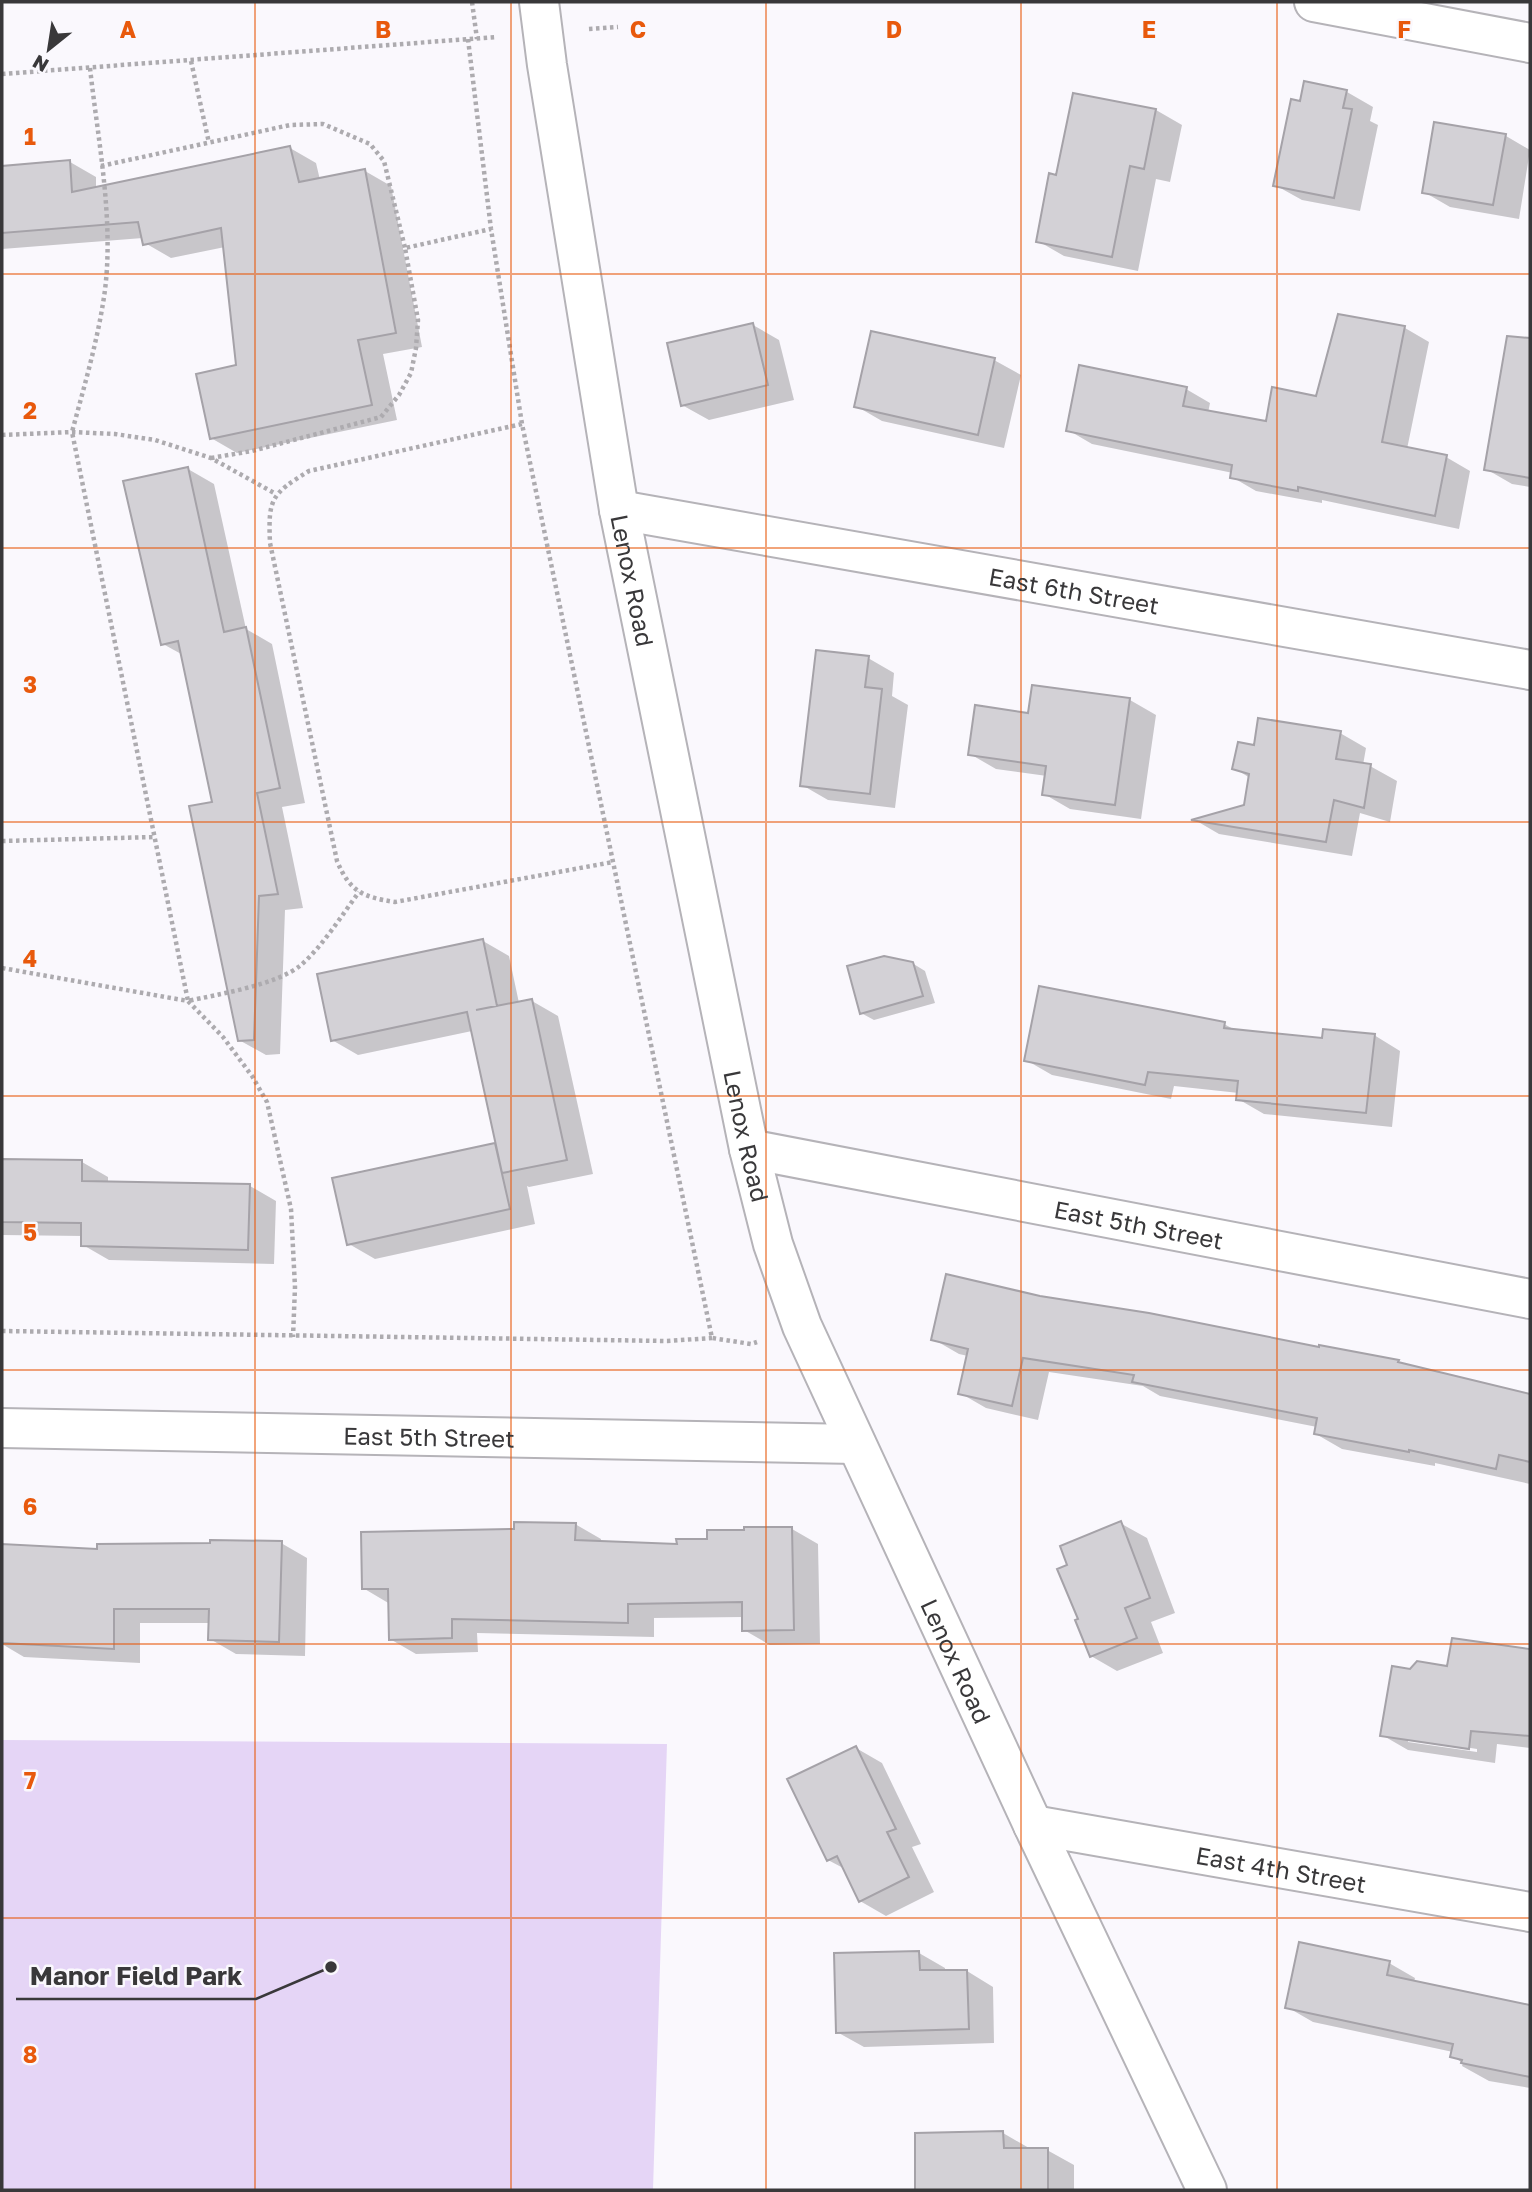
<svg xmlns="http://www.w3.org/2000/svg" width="1532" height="2192" viewBox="0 0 1532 2192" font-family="'Golos Text',sans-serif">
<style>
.green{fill:#e5d5f6}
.shadow{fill:#0003;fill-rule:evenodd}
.building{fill:#d3d1d6;stroke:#a5a2a8;stroke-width:2}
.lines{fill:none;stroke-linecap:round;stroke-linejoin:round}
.minor-casing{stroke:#b5b3b8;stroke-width:42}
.tertiary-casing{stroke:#b5b3b8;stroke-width:42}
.secondary-casing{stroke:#b5b3b8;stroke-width:42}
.path{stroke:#adabaf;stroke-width:4.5;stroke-dasharray:3.5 3.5;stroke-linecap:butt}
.minor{stroke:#fff;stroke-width:38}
.tertiary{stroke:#fff;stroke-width:38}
.secondary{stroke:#fff;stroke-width:38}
.grid{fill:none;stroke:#e8590c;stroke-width:2;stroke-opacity:0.55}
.labels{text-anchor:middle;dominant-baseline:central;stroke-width:5;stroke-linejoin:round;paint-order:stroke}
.street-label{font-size:24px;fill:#39383a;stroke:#faf8fd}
.grid-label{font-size:23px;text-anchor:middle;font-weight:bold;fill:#e8590c;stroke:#faf8fd;stroke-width:5;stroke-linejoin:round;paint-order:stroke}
.leader{fill:none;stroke:#39383a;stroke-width:2.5}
.callout-dot{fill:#39383a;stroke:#faf8fd;stroke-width:2.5}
.callout-label{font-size:26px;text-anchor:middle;font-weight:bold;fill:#39383a;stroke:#faf8fd;stroke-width:5;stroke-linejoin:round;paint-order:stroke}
</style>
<rect width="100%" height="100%" fill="#faf8fd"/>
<path class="green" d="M 2,1740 L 667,1744 L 653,2190 L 2,2190 Z"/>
<path class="shadow" d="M 1347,92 L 1373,107 L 1370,121 L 1378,125 L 1360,211 L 1302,200 L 1275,185 L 1301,103 Z
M 1156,110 L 1182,125 L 1170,182 L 1156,179 L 1138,271 L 1064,256 L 1038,241 Z
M 1506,136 L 1530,150 L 1519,219 L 1450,207 L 1424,192 Z
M 290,148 L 316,163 L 320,180 L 365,171 L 391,186 L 422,347 L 383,354 L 397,420 L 237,453 L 211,438 L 238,367 L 225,247 L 171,258 L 145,243 L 143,238 L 2,249 L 2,167 L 70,162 L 96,177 L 96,189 Z
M 1339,316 L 1405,328 L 1429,342 L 1407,449 L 1446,457 L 1470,471 L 1459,529 L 1322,500 L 1322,503 L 1256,491 L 1232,477 L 1233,473 L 1092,444 L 1068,430 L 1186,389 L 1210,403 L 1208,413 L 1268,423 L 1317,398 Z
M 753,325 L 779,340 L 794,400 L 709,420 L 682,405 Z
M 994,360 L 1021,375 L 1004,448 L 882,421 L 856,406 Z
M 1497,402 L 1530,408 L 1530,487 L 1512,484 L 1486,469 Z
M 188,469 L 214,484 L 246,629 L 272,644 L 305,803 L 282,807 L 303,908 L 285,910 L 280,1054 L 266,1055 L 239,1040 L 214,803 L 183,655 L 163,644 Z
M 868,658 L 894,673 L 892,696 L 908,705 L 895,808 L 828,800 L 802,785 Z
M 1034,687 L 1130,700 L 1156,715 L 1141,819 L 1070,809 L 1044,794 L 1047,776 L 996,769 L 970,754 L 1030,715 Z
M 1340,733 L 1366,748 L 1363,765 L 1370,766 L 1397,781 L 1390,822 L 1360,813 L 1352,856 L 1219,834 L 1195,820 L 1246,807 L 1250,778 L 1234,768 L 1255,747 Z
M 483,941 L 509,956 L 519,1003 L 532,1001 L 558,1016 L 593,1174 L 529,1187 L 527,1186 L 535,1224 L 375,1259 L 349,1244 L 494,1145 L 498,1147 L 472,1031 L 358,1055 L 332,1040 Z
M 912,963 L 925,971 L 935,1003 L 874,1020 L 861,1013 Z
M 1224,1024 L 1237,1031 L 1324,1040 L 1374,1035 L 1400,1051 L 1392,1127 L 1264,1114 L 1238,1099 L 1239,1093 L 1174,1086 L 1171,1099 L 1052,1075 L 1026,1060 Z
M 2,1161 L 82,1162 L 108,1177 L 108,1183 L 250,1186 L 276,1201 L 274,1264 L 109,1260 L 83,1245 L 83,1236 L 2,1235 Z
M 1040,1297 L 1398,1362 L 1405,1366 L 1530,1395 L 1530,1484 L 1435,1463 L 1435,1466 L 1342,1449 L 1316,1434 L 1317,1427 L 1160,1396 L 1143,1386 L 1049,1372 L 1038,1420 L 986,1408 L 960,1393 L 968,1356 L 959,1354 L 933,1339 Z
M 1120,1523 L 1147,1538 L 1175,1613 L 1151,1622 L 1163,1653 L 1117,1671 L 1091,1656 L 1080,1620 Z
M 575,1524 L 601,1539 L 601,1543 L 678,1546 L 792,1529 L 818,1544 L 820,1644 L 770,1645 L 744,1630 L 744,1617 L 654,1618 L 654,1637 L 477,1633 L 478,1652 L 416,1654 L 390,1639 L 390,1604 L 363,1588 L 516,1531 Z
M 281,1543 L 307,1558 L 305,1656 L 236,1654 L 210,1639 L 210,1623 L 140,1623 L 140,1663 L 24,1657 L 2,1644 L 2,1546 L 99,1551 Z
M 1453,1640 L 1530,1651 L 1530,1748 L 1497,1744 L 1495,1763 L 1408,1750 L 1382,1735 L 1410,1671 L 1449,1668 ZM 1408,1738 L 1477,1749 L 1477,1752 L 1408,1742 Z
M 856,1748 L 882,1763 L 921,1844 L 912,1847 L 934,1892 L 886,1916 L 860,1901 L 845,1869 L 828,1860 Z
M 919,1953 L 945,1968 L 945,1972 L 967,1971 L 993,1987 L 994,2043 L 864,2047 L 837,2032 Z
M 1389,1963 L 1415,1978 L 1414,1982 L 1530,2007 L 1530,2088 L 1489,2081 L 1462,2066 L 1463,2063 L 1452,2056 L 1453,2052 L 1313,2022 L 1287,2007 Z
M 1003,2133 L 1029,2148 L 1047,2150 L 1074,2165 L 1074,2190 L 917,2190 L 917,2135 Z"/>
<path class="building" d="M 1304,81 L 1347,90 L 1343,108 L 1352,109 L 1334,198 L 1273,186 L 1291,99 L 1300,101 Z
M 1073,93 L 1156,109 L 1144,169 L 1130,166 L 1112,257 L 1036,242 L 1049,173 L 1056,175 Z
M 1434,122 L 1506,134 L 1493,205 L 1422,193 Z
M 290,146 L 299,182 L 365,169 L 396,333 L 358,340 L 372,405 L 210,439 L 196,374 L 236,365 L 221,228 L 143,245 L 138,222 L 2,233 L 2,166 L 70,160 L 72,192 Z
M 1338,314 L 1405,326 L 1382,442 L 1447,455 L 1435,516 L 1298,487 L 1298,491 L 1230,478 L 1232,465 L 1066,431 L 1079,365 L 1187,387 L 1183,406 L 1266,421 L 1272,387 L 1316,396 Z
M 753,323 L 768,385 L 681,406 L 667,343 Z
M 871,331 L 995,358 L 978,435 L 854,407 Z
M 1507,336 L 1530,338 L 1530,478 L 1484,470 Z
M 188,467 L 224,632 L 246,627 L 280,788 L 257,793 L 278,894 L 259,896 L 254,1040 L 238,1041 L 189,806 L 212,802 L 178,641 L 161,645 L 123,481 Z
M 816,650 L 869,656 L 865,687 L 882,689 L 870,794 L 800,786 Z
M 1032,685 L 1130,698 L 1115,805 L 1042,795 L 1046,766 L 968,755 L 975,705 L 1028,713 Z
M 1258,718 L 1341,731 L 1336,759 L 1371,764 L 1364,808 L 1334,800 L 1326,842 L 1191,820 L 1244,805 L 1249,774 L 1232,769 L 1238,742 L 1254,745 Z
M 483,939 L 497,1006 L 476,1010 L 532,999 L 567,1160 L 502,1173 L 467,1012 L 331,1041 L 317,974 Z
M 884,956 L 913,962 L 923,996 L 860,1014 L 847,966 Z
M 1039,986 L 1225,1022 L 1224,1028 L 1322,1038 L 1323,1029 L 1375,1034 L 1366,1113 L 1236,1100 L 1238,1081 L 1148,1072 L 1145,1085 L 1024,1061 Z
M 495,1143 L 510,1209 L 347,1245 L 332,1178 Z
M 2,1159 L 82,1160 L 82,1181 L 250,1184 L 248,1250 L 81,1246 L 81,1223 L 2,1222 Z
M 946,1274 L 1040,1296 L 1149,1313 L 1319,1347 L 1319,1345 L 1399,1360 L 1398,1362 L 1530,1394 L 1530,1462 L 1499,1455 L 1496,1469 L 1409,1450 L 1409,1452 L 1314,1434 L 1317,1418 L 1132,1382 L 1134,1375 L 1023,1358 L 1012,1406 L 958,1394 L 968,1349 L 931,1340 Z
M 1121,1521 L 1150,1598 L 1125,1608 L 1137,1638 L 1090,1657 L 1075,1620 L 1078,1619 L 1057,1569 L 1067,1565 L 1060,1546 Z
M 514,1522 L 576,1523 L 575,1540 L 677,1544 L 676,1539 L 707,1539 L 707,1530 L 744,1530 L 744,1527 L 792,1527 L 794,1630 L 742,1631 L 742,1602 L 628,1604 L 628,1623 L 452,1619 L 452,1638 L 389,1640 L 388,1589 L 362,1589 L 361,1532 L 514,1529 Z
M 210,1540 L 282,1541 L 279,1642 L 208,1640 L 209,1609 L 114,1609 L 114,1649 L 2,1643 L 2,1544 L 97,1549 L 97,1544 L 210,1543 Z
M 1452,1638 L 1530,1649 L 1530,1736 L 1471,1731 L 1469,1749 L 1380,1736 L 1392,1666 L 1410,1669 L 1417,1661 L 1447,1666 Z
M 856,1746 L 896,1829 L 887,1832 L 909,1877 L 859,1902 L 837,1856 L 827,1861 L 787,1779 Z
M 1299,1942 L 1390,1961 L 1387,1975 L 1530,2005 L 1530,2077 L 1461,2063 L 1462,2060 L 1450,2057 L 1453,2044 L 1285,2008 Z
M 919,1951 L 920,1970 L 967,1970 L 969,2029 L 836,2033 L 834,1953 Z
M 1003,2131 L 1004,2148 L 1048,2148 L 1048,2190 L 915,2190 L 915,2133 Z"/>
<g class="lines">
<g class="minor-casing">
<g id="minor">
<path id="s1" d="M 619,510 L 1530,670"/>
<path id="s2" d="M 749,1149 L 1530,1299"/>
<path id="s3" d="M 2,1428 L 856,1444"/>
<path id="s4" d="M 1033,1825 L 1530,1912"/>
</g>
</g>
<g class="tertiary-casing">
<g id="tertiary">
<path id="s5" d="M 539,2 L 547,65 L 619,510 L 749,1149 L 773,1244 L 802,1326 L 1033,1825 L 1207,2190"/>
</g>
</g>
<g class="secondary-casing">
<path id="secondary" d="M 1314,2 L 1530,43"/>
</g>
<path class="path" d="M 472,2 L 477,39
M 589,29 L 618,27
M 468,39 L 491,229 L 522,424 L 712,1338 L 751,1344 L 757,1342
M 191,61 L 209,143
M 90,68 C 98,141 115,224 104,297 C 97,343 84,387 72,432 L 188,1001 C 219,994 277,985 301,965 C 322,947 342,915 359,892
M 2,74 L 496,37
M 101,166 L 290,125 L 323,124 L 370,144 L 384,161 L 405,248
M 522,424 L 309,471 C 271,494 268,499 270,543 L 337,861 C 350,892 363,897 395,902 L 613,862
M 2,435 L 72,432 L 115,434 L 155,440 L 211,458 L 276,494
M 211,458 L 252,451 L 381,417 L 399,395 L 411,373 L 416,348 L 418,320 L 405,248 L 491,229
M 2,841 L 155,837
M 2,968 L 188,1001 L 223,1037 L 252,1076 L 267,1102 L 291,1209 L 295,1287 L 293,1337
M 2,1331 L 535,1339 L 667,1341 L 712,1338"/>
<use href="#minor" class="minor"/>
<use href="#tertiary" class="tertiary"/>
<use href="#secondary" class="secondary"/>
</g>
<path class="grid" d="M 255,2 L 255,2190M 511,2 L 511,2190M 766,2 L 766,2190M 1021,2 L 1021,2190M 1277,2 L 1277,2190M 2,274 L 1530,274M 2,548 L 1530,548M 2,822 L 1530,822M 2,1096 L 1530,1096M 2,1370 L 1530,1370M 2,1644 L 1530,1644M 2,1918 L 1530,1918"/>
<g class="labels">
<g class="street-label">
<text stroke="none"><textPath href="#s5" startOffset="586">Lenox Road</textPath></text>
<text stroke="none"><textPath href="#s1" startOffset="462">East 6th Street</textPath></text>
<text stroke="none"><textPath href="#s5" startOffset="1153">Lenox Road</textPath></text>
<text stroke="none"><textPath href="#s2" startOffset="397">East 5th Street</textPath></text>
<text stroke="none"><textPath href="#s3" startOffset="427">East 5th Street</textPath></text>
<text stroke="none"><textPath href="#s5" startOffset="1720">Lenox Road</textPath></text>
<text stroke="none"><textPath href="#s4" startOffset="252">East 4th Street</textPath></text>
</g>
</g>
<g class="grid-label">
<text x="128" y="38">A</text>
<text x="383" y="38">B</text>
<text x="638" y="38">C</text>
<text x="894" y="38">D</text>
<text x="1149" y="38">E</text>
<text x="1404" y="38">F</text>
<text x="30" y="145">1</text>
<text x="30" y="419">2</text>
<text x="30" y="693">3</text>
<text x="30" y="967">4</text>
<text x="30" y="1241">5</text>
<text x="30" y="1515">6</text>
<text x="30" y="1789">7</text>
<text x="30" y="2063">8</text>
</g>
<path class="leader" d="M331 1967L256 1999H16"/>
<circle class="callout-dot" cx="331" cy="1967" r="7"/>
<g class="callout-label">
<text x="136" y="1985">Manor Field Park</text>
</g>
<rect width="1532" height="2192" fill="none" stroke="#39383a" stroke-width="7"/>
<g transform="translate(49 49) rotate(210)" stroke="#faf8fd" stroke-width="5" paint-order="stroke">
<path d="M0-5L12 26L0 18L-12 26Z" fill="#39383a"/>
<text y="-10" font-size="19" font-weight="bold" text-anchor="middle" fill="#39383a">N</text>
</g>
</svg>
